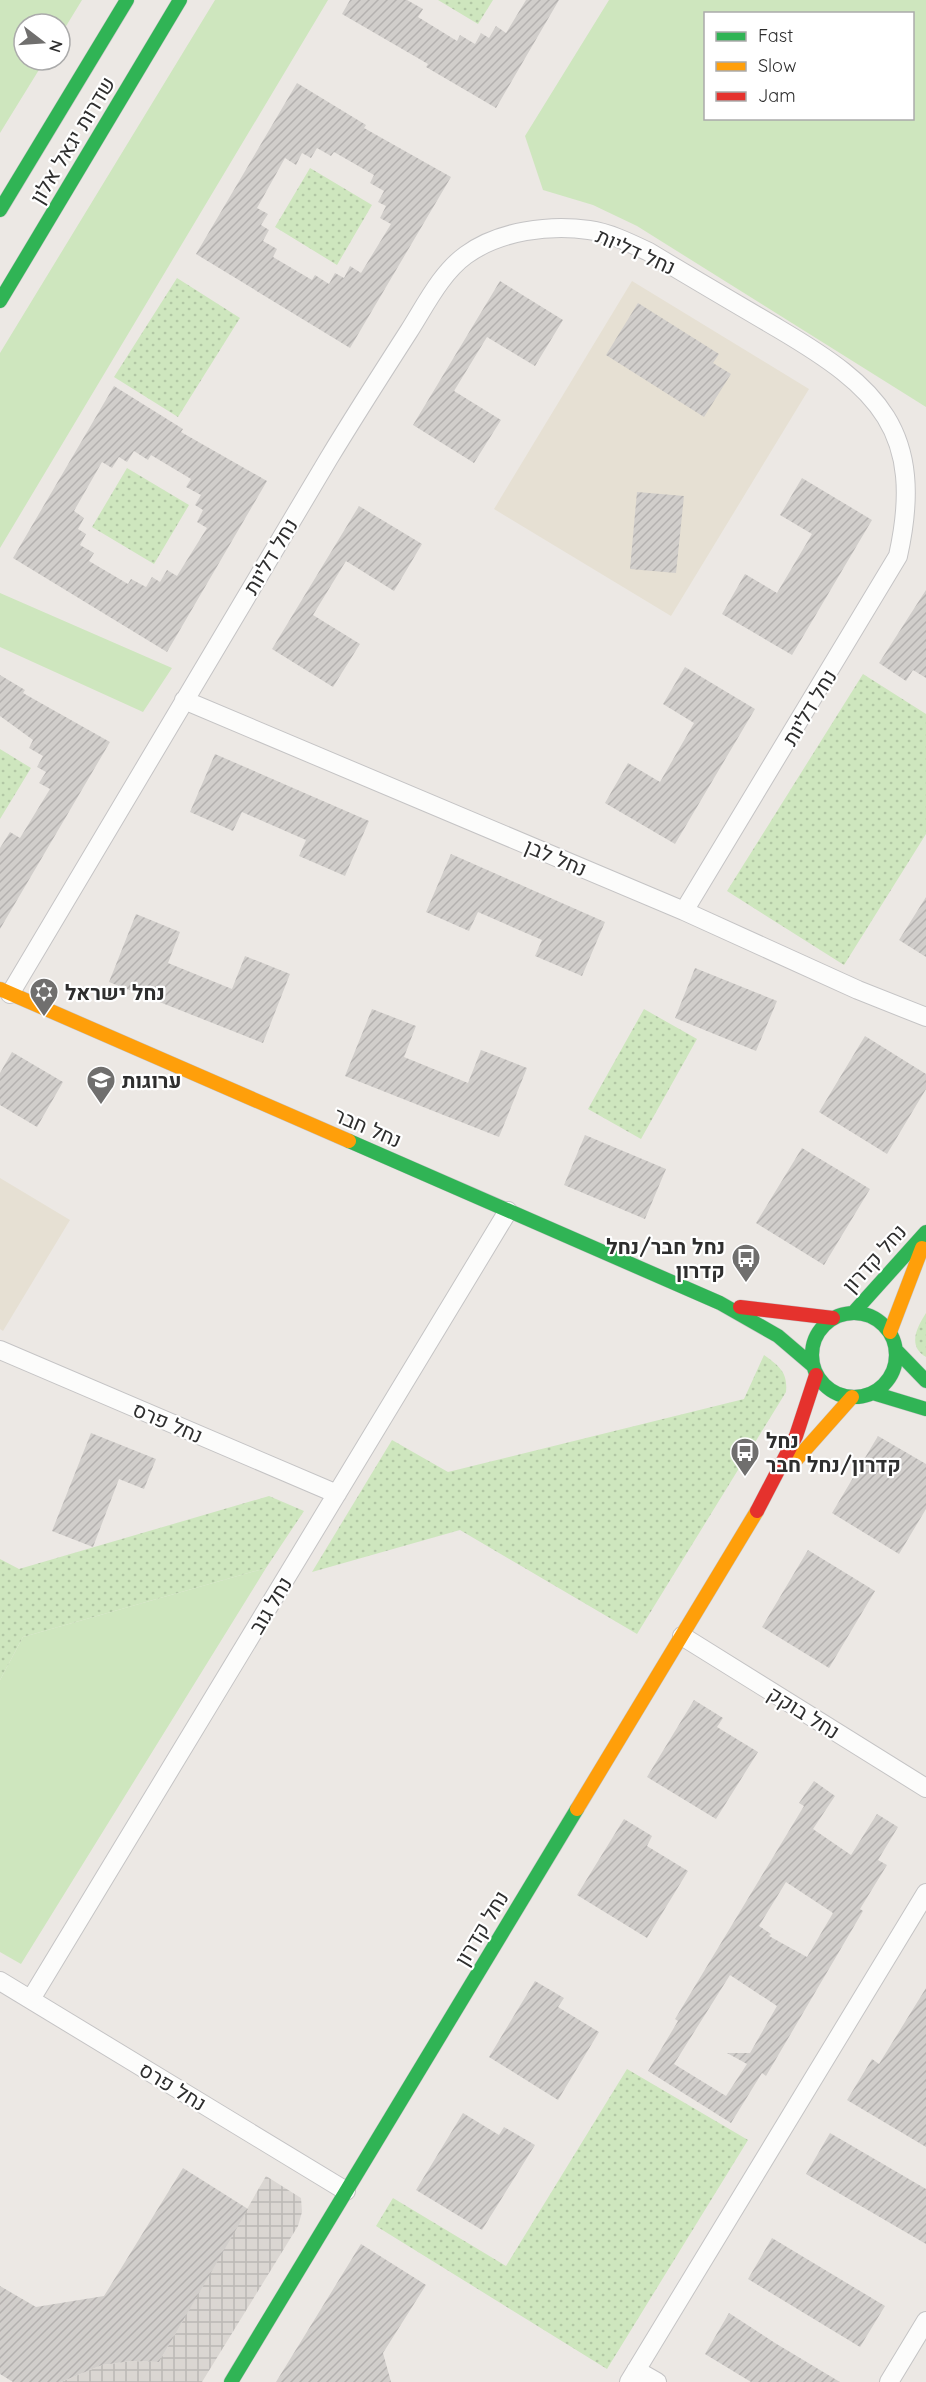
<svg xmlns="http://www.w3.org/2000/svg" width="926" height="2382" viewBox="0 0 926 2382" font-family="Quicksand,Heebo,sans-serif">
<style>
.education{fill:#e6e0d3}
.grass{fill:#cee6be;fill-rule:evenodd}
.park{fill:url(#park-dots)}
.plaza{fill:url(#plaza-grid)}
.building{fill:url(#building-hatch);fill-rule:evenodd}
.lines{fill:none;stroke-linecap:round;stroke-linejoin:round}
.street-casing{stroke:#c5c4c5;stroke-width:20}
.fast-casing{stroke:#c5c4c5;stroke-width:15}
.slow-casing{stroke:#c5c4c5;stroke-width:15}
.jam-casing{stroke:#c5c4c5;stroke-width:15}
.street{stroke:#fcfcfb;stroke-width:18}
.fast{stroke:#30b455;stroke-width:14}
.slow{stroke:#ff9f0a;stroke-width:14}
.jam{stroke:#e5322d;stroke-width:14}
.labels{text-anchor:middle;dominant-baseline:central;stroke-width:4.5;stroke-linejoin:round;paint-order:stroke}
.street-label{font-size:21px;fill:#2e2e2e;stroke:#fff}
.poi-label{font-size:21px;font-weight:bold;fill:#2e2e2e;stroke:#fff;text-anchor:start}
</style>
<defs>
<pattern id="park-dots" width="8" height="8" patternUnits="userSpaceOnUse" patternTransform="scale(1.5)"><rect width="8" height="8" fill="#cee6be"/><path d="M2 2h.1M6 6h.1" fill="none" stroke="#b1c6a4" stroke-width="1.8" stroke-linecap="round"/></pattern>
<pattern id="plaza-grid" width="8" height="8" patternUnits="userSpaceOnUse" patternTransform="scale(1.5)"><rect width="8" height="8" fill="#dad6d2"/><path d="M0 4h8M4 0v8" fill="none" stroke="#bbb8b5"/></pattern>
<pattern id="building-hatch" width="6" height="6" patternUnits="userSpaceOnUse" patternTransform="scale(1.5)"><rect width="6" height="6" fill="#d1cecb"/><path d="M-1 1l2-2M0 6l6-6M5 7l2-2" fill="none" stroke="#b4b1af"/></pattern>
</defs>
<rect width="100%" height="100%" fill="#ece8e4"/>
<path class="education" d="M 632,281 L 809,389 L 671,616 L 494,509 Z
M 0,1178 L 70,1220 L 3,1331 L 0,1329 Z"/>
<path class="grass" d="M 0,0 L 82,0 L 60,36 L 60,24 L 24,24 L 24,60 L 45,60 L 0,133 Z
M 215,0 L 328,0 L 0,548 L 0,353 Z
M 609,0 L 926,0 L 926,407 L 637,226 L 593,205 L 543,190 L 525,136 ZM 706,14 L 912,14 L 912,118 L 706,118 Z
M 0,593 L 172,668 L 143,712 L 0,647 Z
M 266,1568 L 21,1964 L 0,1952 L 0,1680 L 23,1637 Z"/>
<path class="park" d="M 438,0 L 493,0 L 478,24 Z
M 310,168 L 372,205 L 337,265 L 275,227 Z
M 177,278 L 240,318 L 178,417 L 114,377 Z
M 127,468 L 189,505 L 154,564 L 92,527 Z
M 863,674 L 926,714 L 926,834 L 844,965 L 727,891 Z
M 0,749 L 31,768 L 0,819 Z
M 644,1009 L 697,1039 L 641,1139 L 588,1109 Z
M 926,1313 L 926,1357 C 907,1346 917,1327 926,1313 Z
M 764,1355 C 779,1366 788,1372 786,1392 L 637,1634 L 460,1530 L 312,1572 L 392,1440 L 448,1472 L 744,1399 Z
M 269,1496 L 304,1511 L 266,1568 L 23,1637 L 0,1680 L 0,1559 L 19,1569 Z
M 627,2069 L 748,2140 L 607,2369 L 376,2226 L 393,2198 L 506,2266 Z"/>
<path class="plaza" d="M 266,2176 L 301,2198 L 302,2212 L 298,2226 L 202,2382 L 61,2382 L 102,2365 L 132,2361 L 159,2362 Z"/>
<path class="building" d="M 350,0 L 407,0 L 423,9 L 418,17 L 457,41 L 460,35 L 475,44 L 481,33 L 489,38 L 496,26 L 506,33 L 526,0 L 559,0 L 496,108 L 426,67 L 428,64 L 342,14 Z
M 297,83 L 366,125 L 364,128 L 451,177 L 350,348 L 196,254 ZM 317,148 L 331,156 L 334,152 L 374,175 L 370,183 L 384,191 L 378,202 L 386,206 L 380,218 L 391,224 L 361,273 L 350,266 L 344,278 L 335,273 L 329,284 L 315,275 L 312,280 L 273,257 L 277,249 L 263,241 L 269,230 L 261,225 L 268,214 L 257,208 L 285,158 L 296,165 L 302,153 L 311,158 Z
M 500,281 L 563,320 L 535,366 L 487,337 L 454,391 L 501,420 L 474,463 L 413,425 Z
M 638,303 L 719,354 L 713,363 L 731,374 L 704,417 L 606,355 Z
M 114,386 L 183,429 L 181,432 L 267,481 L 167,652 L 13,558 ZM 134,451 L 148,460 L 151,455 L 191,479 L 186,487 L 201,495 L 195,505 L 203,510 L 197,522 L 207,528 L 177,576 L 167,570 L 160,582 L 152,577 L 146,587 L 131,579 L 128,584 L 89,561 L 94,553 L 80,545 L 86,534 L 78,529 L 84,518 L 74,511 L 102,462 L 112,468 L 119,457 L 127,462 Z
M 802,478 L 872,520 L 792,655 L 722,614 L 745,574 L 777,593 L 812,534 L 780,515 Z
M 637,492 L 684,496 L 676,573 L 630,569 Z
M 359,506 L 422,544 L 394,591 L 346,561 L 313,615 L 360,644 L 333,687 L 272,649 Z
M 926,590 L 926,678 L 913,670 L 906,681 L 879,663 Z
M 685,667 L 755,709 L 675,844 L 605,803 L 628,763 L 660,782 L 694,723 L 663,704 Z
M 0,675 L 25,690 L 23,693 L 110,742 L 0,929 L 0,848 L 10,832 L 20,838 L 50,789 L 39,783 L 46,772 L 37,767 L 43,756 L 29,748 L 33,740 L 0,716 Z
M 215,754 L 369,821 L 345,876 L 299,856 L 306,840 L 242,812 L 233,831 L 190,812 Z
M 451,854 L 605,922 L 582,976 L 535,956 L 542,940 L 478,912 L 469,931 L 426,912 Z
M 926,897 L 926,957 L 899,940 Z
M 136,914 L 180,932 L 168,963 L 232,989 L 245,956 L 290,974 L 263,1043 L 109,982 Z
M 695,968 L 777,1001 L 756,1051 L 675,1018 Z
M 372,1009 L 416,1026 L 404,1057 L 468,1083 L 481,1050 L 527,1068 L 499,1137 L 345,1076 Z
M 865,1036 L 926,1074 L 926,1089 L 887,1154 L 819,1112 Z
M 12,1052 L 63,1082 L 37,1127 L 0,1105 L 0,1073 Z
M 585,1135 L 666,1169 L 645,1219 L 564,1185 Z
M 802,1148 L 870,1189 L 824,1265 L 756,1223 Z
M 91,1433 L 156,1459 L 144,1489 L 119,1479 L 93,1547 L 52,1531 Z
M 878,1436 L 926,1464 L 926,1509 L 899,1554 L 832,1513 Z
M 808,1550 L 875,1591 L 829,1668 L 762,1627 Z
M 694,1700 L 723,1718 L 717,1727 L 758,1752 L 716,1819 L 647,1777 Z
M 814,1781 L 835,1796 L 813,1829 L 851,1855 L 877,1814 L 898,1827 L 878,1860 L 887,1865 L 860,1909 L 863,1911 L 766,2076 L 762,2073 L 731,2123 L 648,2071 L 678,2021 L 675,2019 L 804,1806 L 799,1803 ZM 786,1882 L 833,1913 L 807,1957 L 769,1936 L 771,1934 L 759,1926 ZM 730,1975 L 777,2006 L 750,2053 L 727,2053 L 747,2064 L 726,2096 L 674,2064 Z
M 624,1819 L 652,1836 L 647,1846 L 688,1871 L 647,1938 L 577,1895 Z
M 535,1981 L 564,1998 L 558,2007 L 599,2032 L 558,2100 L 489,2057 Z
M 926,1988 L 926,2147 L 847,2100 L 872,2059 L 879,2064 Z
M 463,2113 L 499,2135 L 504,2127 L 535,2145 L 482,2230 L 416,2190 Z
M 830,2133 L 926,2189 L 926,2244 L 806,2174 Z
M 183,2168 L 248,2209 L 159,2362 L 132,2361 L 102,2365 L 61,2382 L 13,2382 L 0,2374 L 0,2286 L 36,2307 L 104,2296 Z
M 772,2238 L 885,2306 L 860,2347 L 748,2279 Z
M 361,2244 L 426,2285 L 383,2353 L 391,2382 L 276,2382 Z
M 729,2313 L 775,2343 L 840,2382 L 751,2382 L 705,2354 Z"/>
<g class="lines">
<g class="street-casing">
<path id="street" d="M 184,700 L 684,911 L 858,990 L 926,1017
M 10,994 C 116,815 222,636 329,458 C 355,415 382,373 409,331 C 425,306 441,273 466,255 C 499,231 550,224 589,230 C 610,233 630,243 649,252 C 692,278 735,303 779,329 C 877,387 926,430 898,556 L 684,911
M 0,1350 L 337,1494
M 682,1636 L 926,1788
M 0,1981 L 346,2191
M 31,1999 L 508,1211
M 636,2370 L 657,2382
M 629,2382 L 926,1893
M 889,2382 L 926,2321"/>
</g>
<g class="fast-casing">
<path id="fast" d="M 0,210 L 127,0
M 0,301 L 180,0
M 349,1141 L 720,1303 L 778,1336 L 812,1365
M 854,1312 L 926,1232
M812 1355a42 42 0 1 1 84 0a42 42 0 1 1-84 0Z
M 896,1350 L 926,1381
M 873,1393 L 926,1409
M 231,2382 L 577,1809"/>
</g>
<g class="slow-casing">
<path id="slow" d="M 0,989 L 349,1141
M 890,1332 L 922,1248
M 796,1460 L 852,1397
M 577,1809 L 757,1511"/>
</g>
<g class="jam-casing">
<path id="jam" d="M 740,1307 L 833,1318
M 757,1511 L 796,1436 L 816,1375"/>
</g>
<use href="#street" class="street"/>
<use href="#fast" class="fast"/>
<use href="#slow" class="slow"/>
<use href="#jam" class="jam"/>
</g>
<defs>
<g id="synagogue-pin" transform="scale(1.5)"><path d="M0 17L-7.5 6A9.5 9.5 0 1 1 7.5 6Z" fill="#706f6e" stroke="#fff"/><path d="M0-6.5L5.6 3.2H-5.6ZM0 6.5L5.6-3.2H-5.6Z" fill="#fff"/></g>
<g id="school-pin" transform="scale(1.5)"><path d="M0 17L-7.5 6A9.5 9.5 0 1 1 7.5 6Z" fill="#706f6e" stroke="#fff"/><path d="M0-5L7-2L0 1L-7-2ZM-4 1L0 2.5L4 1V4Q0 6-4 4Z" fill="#fff"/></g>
<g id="bus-pin" transform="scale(1.5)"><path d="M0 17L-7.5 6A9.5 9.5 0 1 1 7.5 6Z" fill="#706f6e" stroke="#fff"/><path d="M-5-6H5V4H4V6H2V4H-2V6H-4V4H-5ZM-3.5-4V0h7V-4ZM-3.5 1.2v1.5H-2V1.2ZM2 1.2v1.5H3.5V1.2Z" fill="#fff"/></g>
</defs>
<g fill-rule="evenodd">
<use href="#synagogue-pin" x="44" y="992"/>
<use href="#school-pin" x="101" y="1080"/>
<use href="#bus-pin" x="746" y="1258"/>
<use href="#bus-pin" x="745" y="1452"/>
</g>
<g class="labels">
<g class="street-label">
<text transform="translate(72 140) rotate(-59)">שדרות יגאל אלון</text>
<text transform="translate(636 251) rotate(24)">נחל דליות</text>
<text transform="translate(270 556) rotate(-59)">נחל דליות</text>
<text transform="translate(809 707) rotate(-59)">נחל דליות</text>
<text transform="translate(556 857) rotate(23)">נחל לבן</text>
<text transform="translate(368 1127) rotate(23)">נחל חבר</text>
<text transform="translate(874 1258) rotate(-48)">נחל קדרון</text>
<text transform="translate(168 1422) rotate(23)">נחל פרס</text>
<text transform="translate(270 1605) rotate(-59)">נחל גוב</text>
<text transform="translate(804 1712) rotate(32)">נחל בוקק</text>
<text transform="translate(481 1928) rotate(-59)">נחל קדרון</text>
<text transform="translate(173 2086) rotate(31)">נחל פרס</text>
</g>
<g class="poi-label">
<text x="65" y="992">נחל ישראל</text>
<text x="122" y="1080">ערוגות</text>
<text x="725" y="1246" text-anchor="end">נחל חבר/נחל<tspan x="725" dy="24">קדרון</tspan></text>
<text x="766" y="1440">נחל<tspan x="766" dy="24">קדרון/נחל חבר</tspan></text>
</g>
</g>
<rect x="704" y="12" width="210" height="108" fill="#ffffff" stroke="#ababab" stroke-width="1.5"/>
<rect x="716" y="32" width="30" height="9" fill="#30b455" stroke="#ababab" stroke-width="1.5"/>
<text x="758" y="42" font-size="18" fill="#2e2e2e">Fast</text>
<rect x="716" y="62" width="30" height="9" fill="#ff9f0a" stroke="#ababab" stroke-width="1.5"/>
<text x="758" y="72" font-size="18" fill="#2e2e2e">Slow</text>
<rect x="716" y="92" width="30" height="9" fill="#e5322d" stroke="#ababab" stroke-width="1.5"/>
<text x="758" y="102" font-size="18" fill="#2e2e2e">Jam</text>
<g transform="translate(42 42) rotate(107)"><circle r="28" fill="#ffffff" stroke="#ababab" stroke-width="1.5"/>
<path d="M0-4.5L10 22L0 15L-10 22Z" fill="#706f6e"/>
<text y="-9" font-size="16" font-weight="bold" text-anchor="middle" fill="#2e2e2e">N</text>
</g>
</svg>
